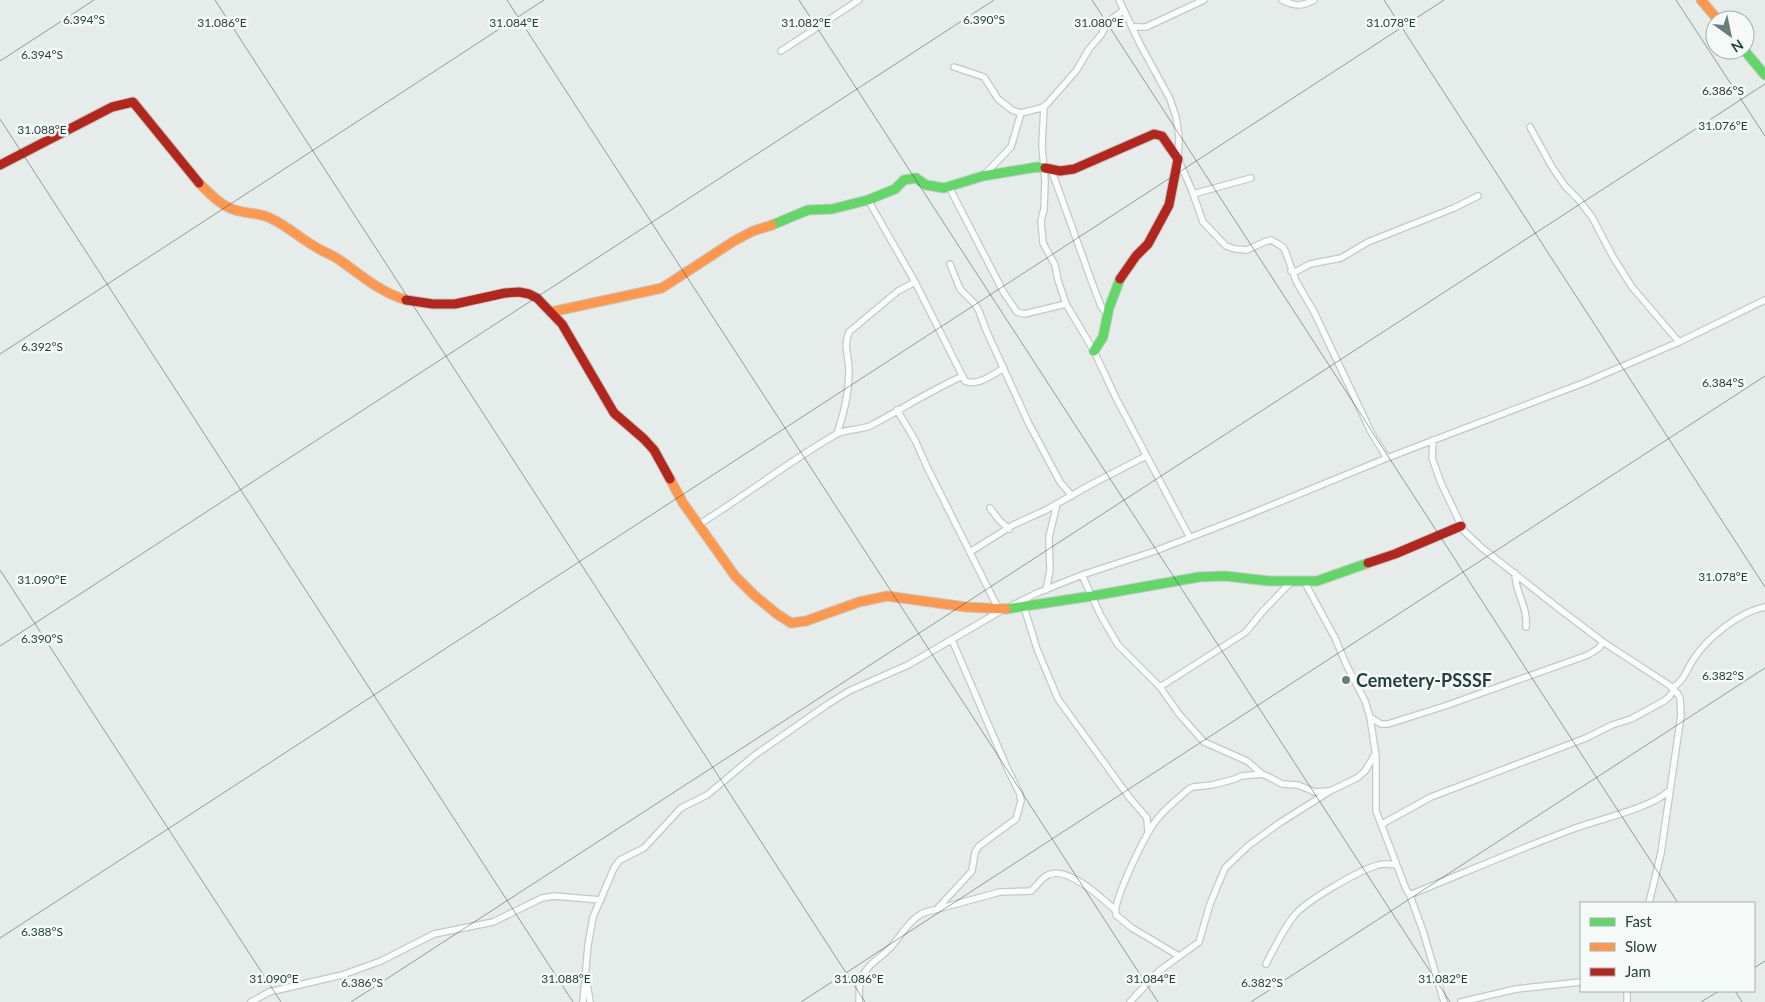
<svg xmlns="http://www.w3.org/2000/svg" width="1765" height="1002" viewBox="0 0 1765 1002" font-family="Lato,sans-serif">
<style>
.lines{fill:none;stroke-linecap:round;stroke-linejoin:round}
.street-casing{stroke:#c3c9c7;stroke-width:8}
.fast-casing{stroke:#c2cac7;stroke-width:11}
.slow-casing{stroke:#c2cac7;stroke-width:11}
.jam-casing{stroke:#c2cac7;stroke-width:11}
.street{stroke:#fbfcfc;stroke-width:5.5}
.fast{stroke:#63d668;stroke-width:9}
.slow{stroke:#ff974d;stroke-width:9}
.jam{stroke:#b3261e;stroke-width:9}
.ticks{fill:none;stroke:#22413a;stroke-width:1;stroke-opacity:0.45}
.poi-dot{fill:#677d77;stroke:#f5faf8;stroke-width:2}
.labels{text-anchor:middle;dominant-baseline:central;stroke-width:5;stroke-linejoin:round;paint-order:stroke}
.poi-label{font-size:18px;font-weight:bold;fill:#22413a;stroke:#f5faf8;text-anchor:start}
.ticks-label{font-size:12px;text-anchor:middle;fill:#22413a;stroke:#f5faf8;stroke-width:5;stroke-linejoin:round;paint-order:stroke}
</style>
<rect width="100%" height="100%" fill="#e6ece9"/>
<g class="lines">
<g class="street-casing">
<path id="street" d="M 1119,0 L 1140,44 L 1170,99 L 1176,117 L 1179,137 L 1178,159 L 1191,188 L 1203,222 L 1226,246 L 1235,249 L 1247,250 L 1264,242 L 1271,240 L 1283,247 L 1286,253 L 1296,281 L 1314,312 L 1371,432 L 1387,458
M 1282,0 C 1294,6 1301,7 1314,0
M 1133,27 L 1146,27 L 1204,0
M 781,51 L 859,0
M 954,67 L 984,77 L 998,99 L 1012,110 L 1021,113 L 1041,108 L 1047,104 L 1076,71 L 1089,49 L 1101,35 L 1109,21 L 1124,10
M 1044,107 L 1042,145 L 1045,181 L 1044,209 L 1041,221 L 1043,243 L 1055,265 L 1058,280 L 1066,304 L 1094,351 L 1116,398 L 1189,536
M 1530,127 L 1552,167 L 1565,186 L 1578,199 L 1592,217 L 1613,257 L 1632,287 L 1679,342
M 1051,169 L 1094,288 L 1101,306 L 1108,316
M 983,176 L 1011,147 L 1021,113
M 949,187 L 1004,293 L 1017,312 L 1024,314 L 1066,304
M 1193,194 L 1251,178
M 868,200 L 915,282 L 965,381 C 977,387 993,374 1004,368
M 950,264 L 960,289 L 974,303 L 979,311 L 986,330 L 1028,422 L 1060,482 L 1072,496
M 1291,271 L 1297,271 L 1310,264 L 1341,258 L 1368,242 L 1454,208 L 1478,196
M 897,410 L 915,440 L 927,467 L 998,608
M 837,434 C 844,412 849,394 849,371 C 849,357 843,346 849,332 L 898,291 L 915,282
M 1433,440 L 1432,458 L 1441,483 L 1464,531 L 1482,548 L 1557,607 L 1603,642 L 1669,685 L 1677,693 L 1680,698 L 1681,715 L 1661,853 L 1649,903
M 990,508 L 1000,521 L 1009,529
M 698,525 C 745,496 788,462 835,435 C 846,428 860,431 872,425 C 902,409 931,390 963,376
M 970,552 L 1013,525 L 1046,510 L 1090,485 L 1146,456
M 1515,573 C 1515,594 1528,605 1526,627
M 1082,575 L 1101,616 L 1118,645 L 1160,687 L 1179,714 L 1204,742 L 1247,761 L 1262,774 L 1269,777 L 1282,784 L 1298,785 L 1315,792 L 1328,791
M 1304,581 L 1335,638 L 1346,664 L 1365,701 L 1370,717 L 1376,757 L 1376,811 L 1406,889 L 1409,894 L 1412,894 C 1466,872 1519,849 1573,829 C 1599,819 1649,809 1669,791
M 1046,590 L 1050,570 L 1049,537 L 1057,504
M 1013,605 L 1037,593 L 1082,575 L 1155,551 L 1243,517 L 1387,458 L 1586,382 L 1679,342 L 1765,300
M 1024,607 L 1037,649 L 1058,699 L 1129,797 L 1147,818 L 1148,832
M 1160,687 L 1246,632 L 1263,611 L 1292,581
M 1672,688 C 1684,681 1686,671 1693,660 C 1707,638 1739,612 1765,607
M 1370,717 L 1381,724 L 1388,724 L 1445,706 L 1588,655 L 1599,648 L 1603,642
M 1382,824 L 1431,797 L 1586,738 L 1612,725 L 1631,719 L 1664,701 L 1669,697 L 1674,690
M 1409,893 L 1423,931 L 1444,1002
M 937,909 L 972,871 L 975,852 L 979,846 L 1016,819 L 1021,801 L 1020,794 L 1008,770 L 952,640
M 1179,956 L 1132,928 L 1116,915 C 1112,901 1147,831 1158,818 C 1167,807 1179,798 1189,789 L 1193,787 L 1212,785 L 1235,779 L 1241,776 L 1262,774
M 1266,964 C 1274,948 1282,932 1293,917 C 1305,901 1358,871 1378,865 C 1384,863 1390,864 1396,865
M 587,982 L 590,1002
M 1627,991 L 1627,1002
M 251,1002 L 269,992 L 342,975 L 381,961 L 434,934 L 493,922 L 542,898 L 554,896 L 601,900
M 583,1002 L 588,945 L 593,917 L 614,868 L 620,860 L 644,848 L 681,808 L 707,795 L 755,755 L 828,704 L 849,691 L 908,665 L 1004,609
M 859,1002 C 860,994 858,986 861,979 C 867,964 881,958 891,947 C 901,936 909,920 923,913 L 1000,892 L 1031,891 C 1037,886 1041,878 1048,875 C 1067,865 1102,898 1115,910
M 1130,1002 L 1159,971 L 1199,942 L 1210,904 L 1225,868 L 1248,846 L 1278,824 L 1330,791 L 1357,778 L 1365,771 L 1374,756
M 1461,1002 L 1516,989 L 1581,982"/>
</g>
<g class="fast-casing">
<path id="fast" d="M 1744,50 L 1765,75
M 772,225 L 808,210 L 832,209 L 868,200 L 895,189 L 904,180 L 916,178 L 926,185 L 944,188 L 983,176 L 1037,167 L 1045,168
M 1094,351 L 1103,337 L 1109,308 L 1120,279
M 1006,609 L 1092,596 L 1199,577 L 1225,576 L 1269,581 L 1317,581 L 1368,563"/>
</g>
<g class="slow-casing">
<path id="slow" d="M 1701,0 L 1718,20
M 199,183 C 210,194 223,208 239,211 C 250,214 262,213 272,219 C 287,226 300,238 314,246 C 323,252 333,255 341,261 C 362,276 380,292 406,300
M 551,312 L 662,288 L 734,241 L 753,231 L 772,225
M 670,479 L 683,503 L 735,576 L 754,595 L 777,614 L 791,623 L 806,621 L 859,602 L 887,596 L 966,607 L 1006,609"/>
</g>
<g class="jam-casing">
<path id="jam" d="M 0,165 L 112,107 L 133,102 L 199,183
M 1045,168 L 1060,171 L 1074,169 L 1154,134 L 1162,136 L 1178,159 L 1169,205 L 1148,244 L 1136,256 L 1120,279
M 406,300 L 433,304 L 455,304 L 505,293 L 519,292 L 529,294 L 537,298 L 562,324 L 614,413 L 644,439 L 654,450 L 670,479
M 1368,563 L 1395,554 L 1461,526"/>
</g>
<use href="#street" class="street"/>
<use href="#fast" class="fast"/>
<use href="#slow" class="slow"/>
<use href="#jam" class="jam"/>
</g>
<path class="ticks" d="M 215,0 L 865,1002M 507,0 L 1158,1002M 799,0 L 1450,1002M 1092,0 L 1678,903M 1384,0 L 1765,587M 1676,0 L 1765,136M 0,61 L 94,0M 0,119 L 573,1002M 0,354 L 544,0M 0,570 L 281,1002M 0,646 L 994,0M 0,938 L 1444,0M 1754,968 L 1765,961M 1735,991 L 1742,1002M 351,1002 L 1765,84M 801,1002 L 1765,376M 1251,1002 L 1765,668M 1701,1002 L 1719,991"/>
<circle class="poi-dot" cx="1346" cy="680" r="5"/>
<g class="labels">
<g class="poi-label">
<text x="1356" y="680">Cemetery-PSSSF</text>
</g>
</g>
<g class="ticks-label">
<text x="84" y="24">6.394°S</text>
<text x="984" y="24">6.390°S</text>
<text x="222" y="27">31.086°E</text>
<text x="514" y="27">31.084°E</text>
<text x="806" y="27">31.082°E</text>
<text x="1099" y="27">31.080°E</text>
<text x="1391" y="27">31.078°E</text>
<text x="42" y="59">6.394°S</text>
<text x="1723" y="95">6.386°S</text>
<text x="1723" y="130">31.076°E</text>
<text x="42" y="134">31.088°E</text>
<text x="42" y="351">6.392°S</text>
<text x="1723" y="387">6.384°S</text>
<text x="1723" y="581">31.078°E</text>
<text x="42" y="584">31.090°E</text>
<text x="42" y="643">6.390°S</text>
<text x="1723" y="680">6.382°S</text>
<text x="42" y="936">6.388°S</text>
<text x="274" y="983">31.090°E</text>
<text x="566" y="983">31.088°E</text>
<text x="859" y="983">31.086°E</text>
<text x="1151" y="983">31.084°E</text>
<text x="1443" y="983">31.082°E</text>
<text x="362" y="987">6.386°S</text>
<text x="1262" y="987">6.382°S</text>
</g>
<rect x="1580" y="902" width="175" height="90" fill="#f5faf8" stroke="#a1b0ac"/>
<rect x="1590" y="918" width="25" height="8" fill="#63d668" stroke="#a1b0ac"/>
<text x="1625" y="927" font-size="15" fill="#22413a">Fast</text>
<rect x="1590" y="943" width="25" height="8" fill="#ff974d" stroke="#a1b0ac"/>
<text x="1625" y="952" font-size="15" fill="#22413a">Slow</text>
<rect x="1590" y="968" width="25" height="8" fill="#b3261e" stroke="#a1b0ac"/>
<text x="1625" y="977" font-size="15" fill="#22413a">Jam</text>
<g transform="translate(1730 35) rotate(147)"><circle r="24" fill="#f5faf8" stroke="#a1b0ac"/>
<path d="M0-4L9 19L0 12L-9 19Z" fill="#677d77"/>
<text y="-8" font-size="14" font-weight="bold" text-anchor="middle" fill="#22413a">N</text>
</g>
</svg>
